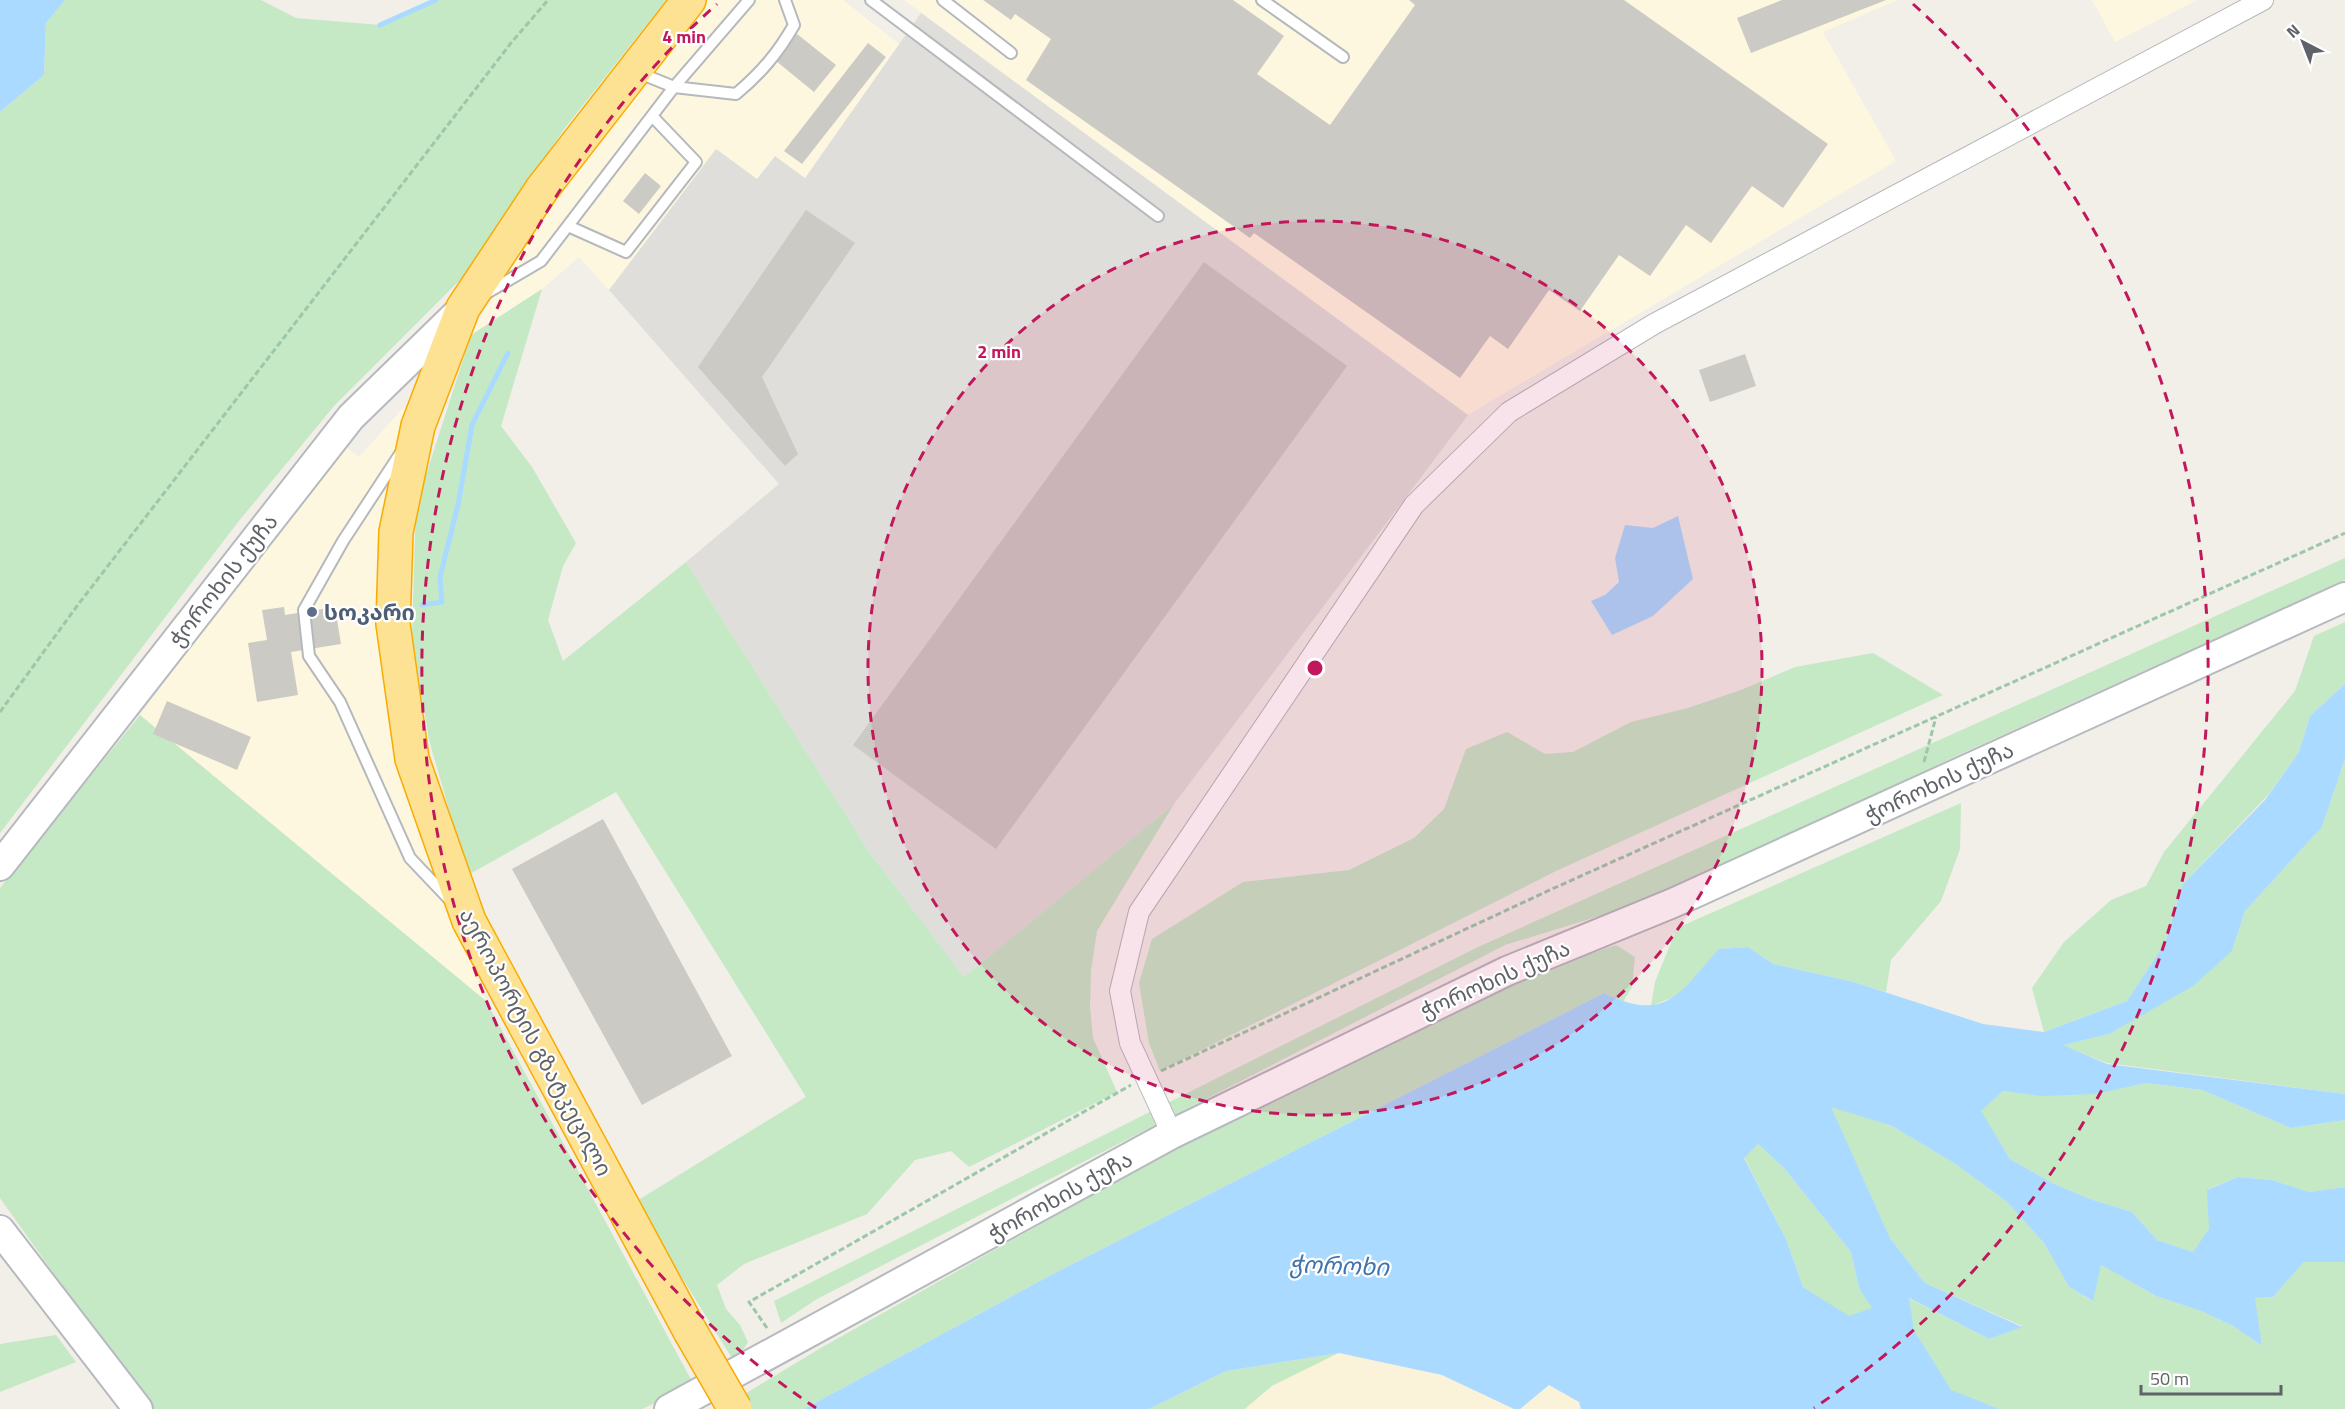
<svg xmlns="http://www.w3.org/2000/svg" width="2345" height="1409" viewBox="0 0 2345 1409" font-family="'Titillium Web','Noto Sans Georgian',sans-serif">
<style>
.commercial{fill:#fef7e0}
.industrial{fill:#e0deda}
.green{fill:#c5e8c5}
.sand{fill:#fbf3d9}
.water{fill:#aadaff;fill-rule:evenodd}
.lines{fill:none;stroke-linecap:round;stroke-linejoin:round}
.stream{stroke:#aadaff;stroke-width:5}
.building{fill:#cccac5}
.lane-casing{stroke:#b5b8bc;stroke-width:14}
.street-casing{stroke:#b5b8bc;stroke-width:22}
.secondary-casing{stroke:#b6babf;stroke-width:32}
.highway-casing{stroke:#f9ab00;stroke-width:36}
.path{stroke:#9cc7a9;stroke-width:3;stroke-dasharray:6 3;stroke-linecap:butt}
.lane{stroke:#fff;stroke-width:10}
.street{stroke:#fff;stroke-width:20}
.secondary{stroke:#fff;stroke-width:28}
.highway{stroke:#fde293;stroke-width:33}
.highway-bridge-casing{stroke:#f9ab00;stroke-width:36;stroke-linecap:butt}
.highway-bridge{stroke:#fde293;stroke-width:33}
.ring{fill:none;stroke:#c2185b;stroke-width:3;stroke-dasharray:10 8}
.service-dot{fill:#5c6f8a;stroke:#fff;stroke-width:2}
.labels{text-anchor:middle;dominant-baseline:central;stroke-width:4.5;stroke-linejoin:round;paint-order:stroke}
.street-label{font-size:22px;fill:#5f6368;stroke:#fff}
.service-label{font-size:22px;font-weight:bold;fill:#4e5e75;stroke:#fff;text-anchor:start}
.water-label{font-size:24px;font-style:italic;fill:#4174aa;stroke:#fff}
.centre{fill:#c2185b;stroke:#fff;stroke-width:3}
.ring-label{font-size:18px;text-anchor:middle;font-weight:bold;fill:#c2185b;stroke:#fff;stroke-width:4.5;stroke-linejoin:round;paint-order:stroke}
</style>
<rect width="100%" height="100%" fill="#f1efe8"/>
<path class="commercial" d="M 705,0 L 843,0 L 900,45 L 805,179 L 757,179 L 618,279 L 609,290 L 579,257 L 542,289 L 471,335 L 550,197 Z
M 904,0 L 1898,0 L 1823,32 L 1896,161 L 1468,415 Z
M 2092,0 L 2197,0 L 2115,42 Z
M 405,406 L 385,519 L 379,627 L 386,699 L 425,850 L 486,1001 L 140,715 L 343,445 L 359,457 Z"/>
<path class="industrial" d="M 921,13 L 1468,415 L 1174,804 L 964,977 L 870,853 L 686,562 L 779,484 L 609,290 L 716,149 L 757,179 L 775,156 L 805,178 Z"/>
<path class="green" d="M 65,0 L 261,0 L 296,18 L 380,25 L 436,0 L 666,0 L 565,128 L 463,277 L 334,406 L 238,522 L 0,833 L 0,112 L 44,75 L 46,23 Z
M 542,289 L 501,426 L 532,467 L 576,543 L 563,566 L 548,620 L 563,661 L 686,562 L 870,853 L 964,977 L 1174,804 L 1097,931 L 1091,971 L 1090,1007 L 1093,1038 L 1117,1092 L 969,1167 L 951,1151 L 915,1160 L 867,1214 L 744,1264 L 717,1285 L 726,1309 L 740,1325 L 748,1342 L 735,1363 L 635,1202 L 806,1097 L 616,792 L 468,875 L 429,740 L 412,634 L 416,506 L 471,335 Z
M 2345,558 L 2345,580 L 1956,756 L 1713,873 L 1622,909 L 1505,945 L 817,1299 L 781,1323 L 774,1301 L 1478,947 Z
M 2345,622 L 2345,684 L 2310,716 L 2299,752 L 2268,795 L 2183,884 L 2165,943 L 2127,1001 L 2044,1032 L 2032,988 L 2064,942 L 2111,900 L 2146,886 L 2164,852 L 2295,691 L 2314,636 Z
M 1873,653 L 1943,695 L 1556,871 L 1160,1071 L 1149,1043 L 1139,983 L 1152,939 L 1243,882 L 1349,870 L 1414,838 L 1444,809 L 1466,749 L 1507,732 L 1545,754 L 1573,752 L 1631,722 L 1688,708 L 1741,690 L 1795,667 Z
M 140,715 L 486,1001 L 694,1385 L 642,1409 L 150,1409 L 0,1198 L 0,888 Z
M 2345,759 L 2345,1094 L 2107,1063 L 2062,1045 L 2109,1034 L 2232,951 L 2245,911 L 2322,827 Z
M 1961,803 L 1960,849 L 1941,901 L 1891,960 L 1886,992 L 1854,982 L 1773,964 L 1748,947 L 1719,949 L 1679,995 L 1651,1006 L 1655,982 L 1677,928 Z
M 1616,945 L 1635,957 L 1632,987 L 1623,1002 L 1604,993 L 1051,1275 L 804,1409 L 720,1409 L 819,1349 L 1181,1145 L 1519,978 Z
M 2147,1083 L 2202,1090 L 2291,1128 L 2345,1120 L 2345,1187 L 2309,1192 L 2272,1180 L 2238,1177 L 2208,1189 L 2210,1229 L 2193,1252 L 2157,1240 L 2132,1212 L 2090,1199 L 2052,1183 L 2010,1159 L 1980,1111 L 2003,1091 C 2055,1098 2096,1093 2147,1083 Z
M 1830,1106 L 1892,1126 L 1954,1163 L 2006,1201 L 2044,1243 L 2069,1287 L 2092,1301 L 2101,1265 L 2156,1296 L 2201,1311 L 2233,1326 L 2262,1346 L 2254,1298 L 2273,1297 L 2304,1262 L 2345,1262 L 2345,1409 L 1999,1409 L 1951,1391 L 1914,1330 L 1908,1298 L 1989,1339 L 2022,1326 L 1925,1283 L 1890,1238 Z
M 1758,1144 L 1784,1168 L 1851,1252 L 1859,1288 L 1873,1308 L 1849,1317 L 1803,1287 L 1786,1239 L 1744,1157 Z
M 56,1335 L 76,1362 L 0,1392 L 0,1344 Z
M 1339,1353 L 1272,1386 L 1245,1409 L 1149,1409 L 1226,1371 Z"/>
<path class="sand" d="M 1339,1353 L 1442,1375 L 1514,1409 L 1245,1409 L 1272,1386 Z
M 1549,1384 L 1579,1402 L 1581,1409 L 1520,1409 Z"/>
<path class="water" d="M 0,0 L 65,0 L 46,23 L 44,75 L 0,112 Z
M 1678,516 L 1693,579 L 1653,616 L 1612,635 L 1591,601 L 1605,595 L 1619,582 L 1615,558 L 1625,525 L 1653,528 Z
M 2345,684 L 2345,759 L 2322,827 L 2245,911 L 2232,951 L 2193,986 L 2109,1034 L 2063,1045 L 2107,1064 L 2345,1094 L 2345,1120 L 2291,1128 L 2202,1090 L 2147,1083 L 2094,1094 L 2041,1096 L 2003,1091 L 1981,1111 L 2010,1159 L 2052,1183 L 2090,1199 L 2132,1212 L 2157,1240 L 2193,1252 L 2209,1229 L 2207,1190 L 2238,1177 L 2272,1180 L 2309,1192 L 2345,1187 L 2345,1262 L 2304,1262 L 2273,1297 L 2255,1298 L 2262,1346 L 2233,1326 L 2201,1311 L 2156,1296 L 2101,1265 L 2093,1301 L 2069,1287 L 2044,1243 L 2006,1201 L 1954,1163 L 1892,1126 L 1831,1107 L 1890,1238 L 1925,1283 L 2022,1327 L 1989,1339 L 1909,1298 L 1914,1330 L 1951,1390 L 1999,1409 L 1581,1409 L 1579,1402 L 1549,1385 L 1520,1409 L 1514,1409 L 1442,1375 L 1339,1353 L 1226,1371 L 1149,1409 L 804,1409 L 1051,1275 L 1604,993 C 1668,1024 1679,992 1719,949 L 1748,947 L 1773,964 L 1854,982 L 1983,1024 L 2044,1032 L 2127,1001 L 2165,943 L 2183,884 L 2265,800 L 2299,752 L 2310,716 ZM 1758,1144 L 1784,1168 L 1851,1252 L 1859,1288 L 1872,1308 L 1849,1316 L 1803,1287 L 1786,1239 L 1744,1158 Z"/>
<g class="lines">
<path class="stream" d="M 380,25 L 436,0
M 422,605 L 442,602 L 440,577 L 458,505 L 472,425 L 508,353"/>
</g>
<path class="building" d="M 983,0 L 1233,0 L 1284,36 L 1257,74 L 1330,125 L 1415,5 L 1409,0 L 1624,0 L 1828,144 L 1783,208 L 1752,186 L 1711,243 L 1686,225 L 1650,276 L 1619,255 L 1580,311 L 1549,290 L 1508,349 L 1490,336 L 1460,378 L 1254,233 L 1250,238 L 1026,80 L 1051,39 L 1015,14 L 1011,20 Z
M 1782,0 L 1886,0 L 1751,53 L 1737,18 Z
M 797,34 L 836,65 L 814,92 L 776,61 Z
M 868,43 L 886,57 L 802,164 L 784,151 Z
M 645,173 L 661,186 L 639,214 L 623,201 Z
M 806,210 L 855,243 L 762,377 L 798,454 L 785,466 L 698,367 Z
M 1204,262 L 1347,366 L 996,849 L 853,745 Z
M 1745,354 L 1756,386 L 1710,402 L 1699,370 Z
M 284,607 L 285,615 L 335,607 L 341,644 L 291,652 L 298,695 L 257,702 L 248,643 L 267,640 L 262,610 Z
M 167,701 L 251,737 L 237,770 L 153,734 Z
M 603,819 L 732,1056 L 642,1105 L 512,869 Z"/>
<g class="lines">
<g class="lane-casing">
<path id="lane" d="M 871,0 L 1158,216
M 943,0 L 1011,53
M 1262,0 L 1343,57
M 637,72 L 674,87 L 736,94 C 761,73 778,53 794,25 L 785,0
M 568,226 L 626,252 L 696,162 L 652,116
M 485,294 L 541,261 L 674,87 L 749,0
M 400,454 L 343,541 L 304,610 L 309,656 L 340,702 L 410,858 L 449,899"/>
</g>
<g class="street-casing">
<path id="street" d="M 1172,1134 L 1130,1043 L 1120,991 L 1139,912 L 1414,505 L 1509,412 L 1654,324 L 2263,0"/>
</g>
<g class="secondary-casing">
<path id="secondary" d="M 0,866 L 351,417 L 463,308
M 0,1230 L 138,1409
M 669,1409 L 1172,1134 L 1507,971 L 1673,903 L 2345,597"/>
</g>
<g class="highway-casing">
<path id="highway" d="M 689,0 L 542,189 L 463,308 L 418,426 L 396,532 L 393,624 L 412,759 L 469,921 L 690,1331"/>
</g>
<path class="path" d="M 0,712 L 77,606 L 511,43 L 548,0
M 1924,762 L 1936,717
M 1161,1071 L 1552,889 L 2345,533
M 767,1328 L 749,1302 L 1131,1085"/>
<use href="#lane" class="lane"/>
<use href="#street" class="street"/>
<use href="#secondary" class="secondary"/>
<use href="#highway" class="highway"/>
<g class="highway-bridge-casing">
<path id="highway-bridge" d="M 690,1331 L 735,1409"/>
</g>
<use href="#highway-bridge" class="highway-bridge"/>
</g>
<circle cx="1315" cy="668" r="447" fill="#c2185b" fill-opacity=".12"/>
<g class="ring">
<circle cx="1315" cy="668" r="447"/>
<path d="M816 1408A893 893 0 0 1 717 4M1913 4A893 893 0 0 1 1814 1408"/>
</g>
<circle class="service-dot" cx="312" cy="612" r="6"/>
<g class="labels">
<g class="street-label">
<text transform="translate(223 580) rotate(-52)">ჭოროხის ქუჩა</text>
<text transform="translate(1939 782) rotate(-25)">ჭოროხის ქუჩა</text>
<text transform="translate(1495 979) rotate(-24)">ჭოროხის ქუჩა</text>
<text transform="translate(536 1042) rotate(62)">აეროპორტის გზატკეცილი</text>
<text transform="translate(1060 1196) rotate(-29)">ჭოროხის ქუჩა</text>
</g>
<g class="service-label">
<text x="324" y="612">სოკარი</text>
</g>
<g class="water-label">
<text transform="translate(1339 1265) rotate(2)">ჭოროხი</text>
</g>
</g>
<circle cx="1315" cy="668" r="9" class="centre"/>
<g class="ring-label">
<text x="684" y="43">4 min</text>
<text x="999" y="358">2 min</text>
</g>
<g transform="translate(2303 42) rotate(318)" stroke="#ffffff" stroke-width="4.5" paint-order="stroke">
<path d="M0-4.5L10 22L0 15L-10 22Z" fill="#5f6368"/>
<text y="-9" font-size="16" font-weight="bold" text-anchor="middle" fill="#5f6368">N</text>
</g>
<path d="M2141 1385v9h140v-9" fill="none" stroke="#5f6368" stroke-width="3"/>
<text x="2150" y="1385" font-size="18" fill="#5f6368" stroke="#ffffff" stroke-width="4.5" paint-order="stroke">50 m</text>
</svg>
